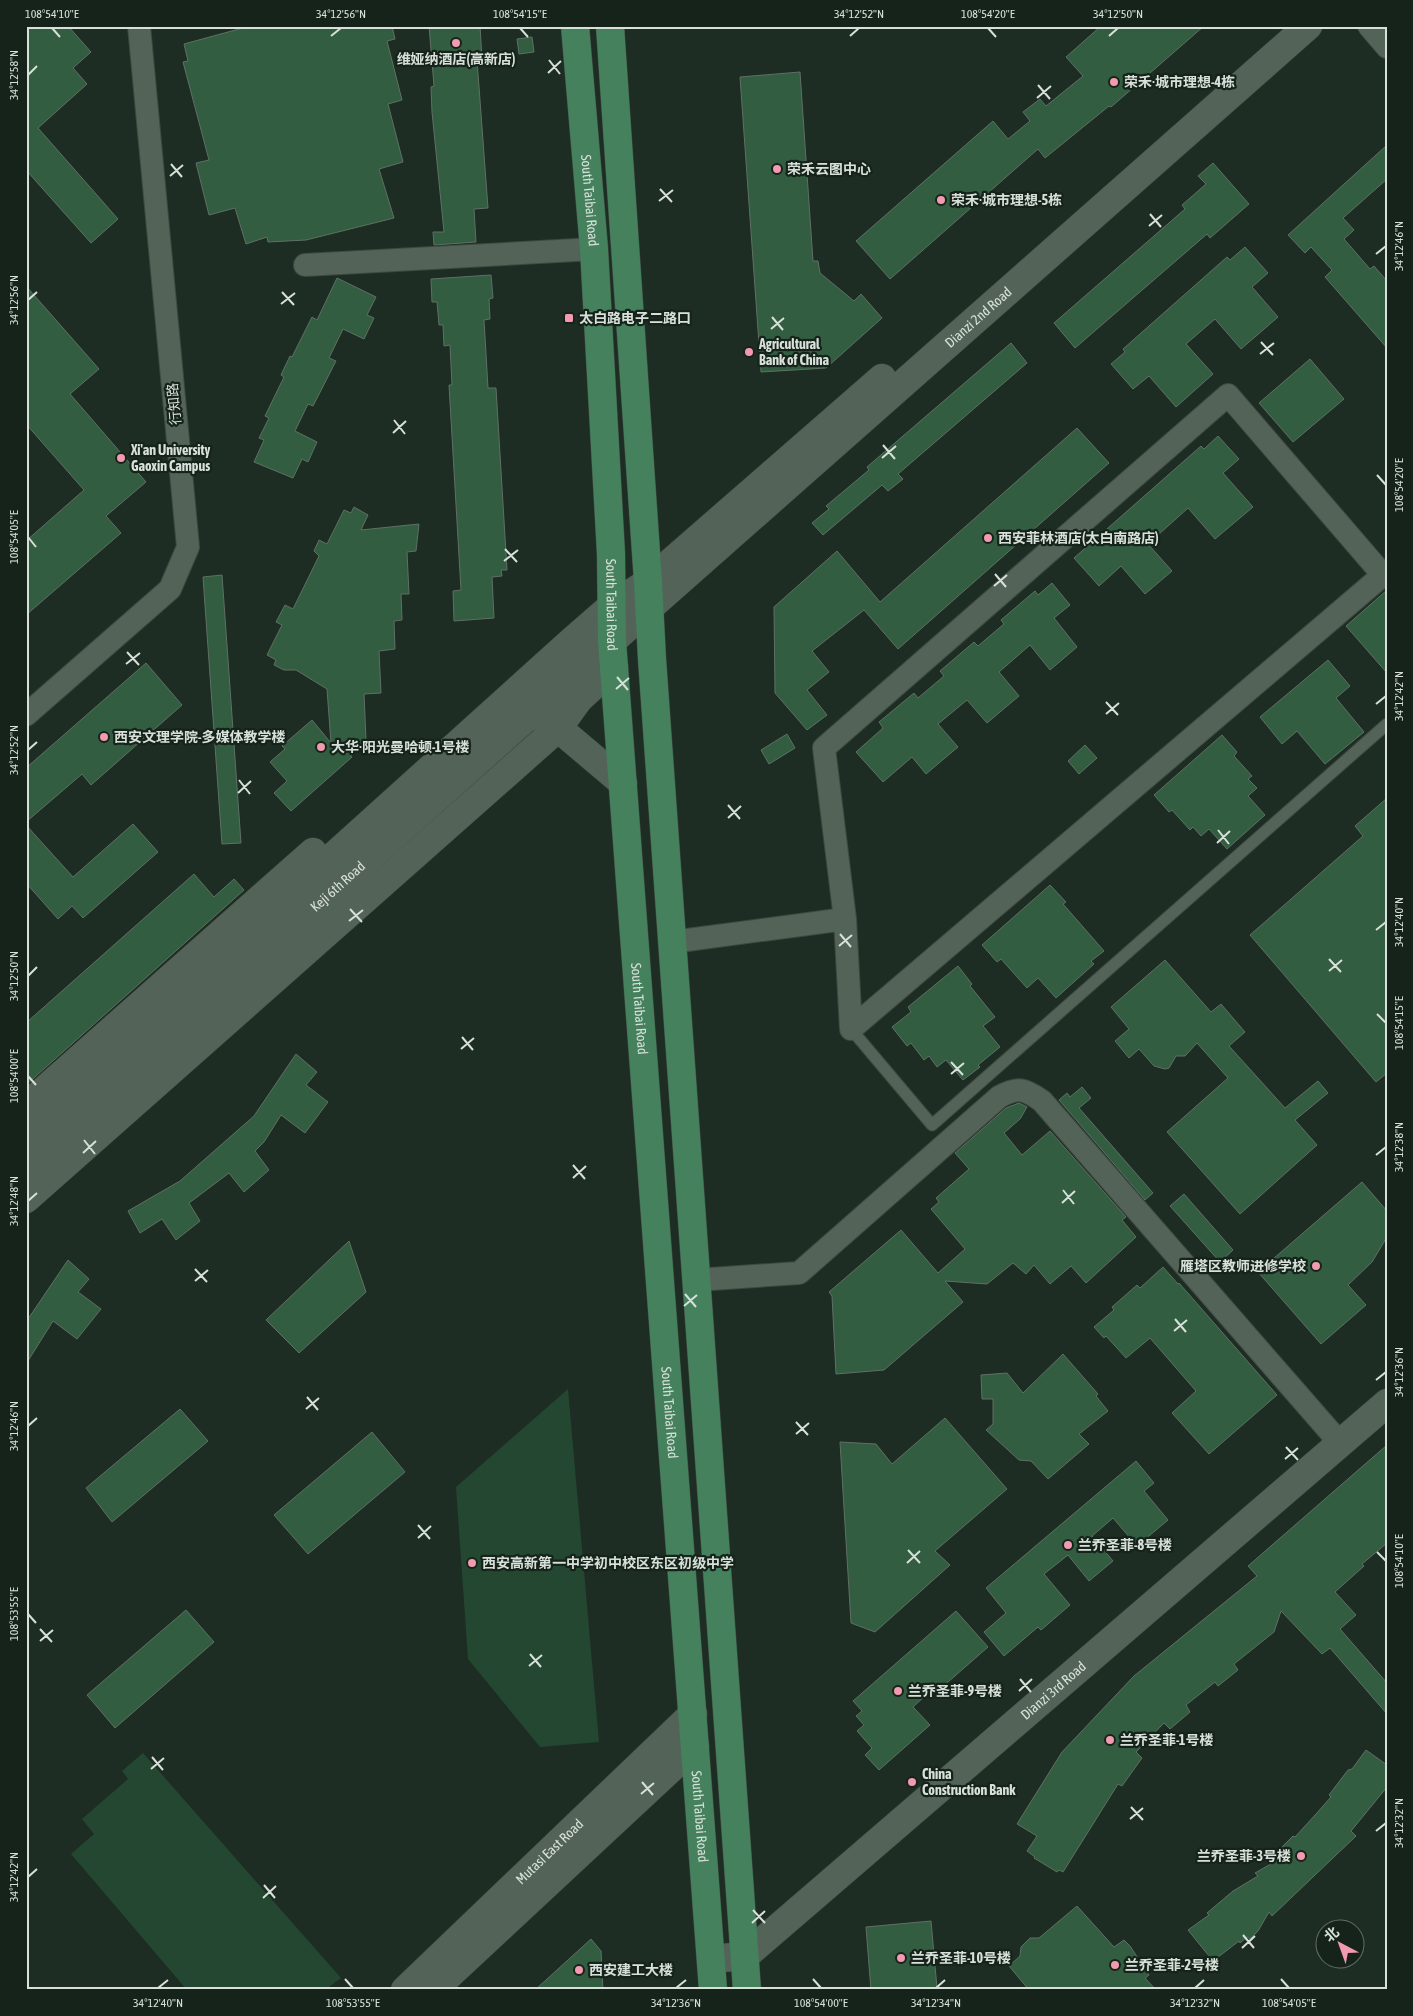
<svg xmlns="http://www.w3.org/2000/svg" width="1413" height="2016" viewBox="0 0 1413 2016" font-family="'Asap Condensed','Noto Sans SC',sans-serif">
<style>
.green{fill:#234731}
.building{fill:#325d41;stroke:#5f7064}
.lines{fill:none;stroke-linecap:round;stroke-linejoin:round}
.lane-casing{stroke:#3e4a41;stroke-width:13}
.street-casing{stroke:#3e4a41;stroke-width:24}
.secondary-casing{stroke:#3e4a41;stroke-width:29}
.primary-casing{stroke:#3e4a41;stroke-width:29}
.lane{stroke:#536358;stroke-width:11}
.street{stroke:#536358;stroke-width:22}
.secondary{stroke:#536358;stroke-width:28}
.primary{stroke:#45815d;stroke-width:28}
.ticks{fill:none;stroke:#d7e0d9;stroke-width:2}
.poi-dot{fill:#f29aaf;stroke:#15231a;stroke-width:2}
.labels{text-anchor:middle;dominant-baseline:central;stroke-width:4.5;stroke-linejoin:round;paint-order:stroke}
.poi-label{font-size:14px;font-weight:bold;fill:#d7e0d9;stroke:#15231a;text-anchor:start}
.street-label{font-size:14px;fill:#d7e0d9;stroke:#15231a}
.neatline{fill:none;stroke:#d7e0d9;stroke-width:2}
.ticks-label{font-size:12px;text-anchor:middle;fill:#d7e0d9}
</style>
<rect width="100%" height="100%" fill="#1e2d23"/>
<path class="green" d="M 568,1389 L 599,1742 L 540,1747 L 468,1659 L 456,1487 Z
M 143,1753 L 341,1978 L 325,1990 L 187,1990 L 71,1854 L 94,1834 L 82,1819 L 128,1779 L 122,1771 Z"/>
<path class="building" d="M 26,26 L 68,26 L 91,52 L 73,68 L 87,84 L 38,128 L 118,219 L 91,243 L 26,170 Z
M 250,26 L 392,26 L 395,39 L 387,41 L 402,100 L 388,104 L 403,162 L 379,169 L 394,218 L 306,240 L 268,242 L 267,237 L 246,244 L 235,208 L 209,215 L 196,163 L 209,160 L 183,62 L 188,61 L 184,44 Z
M 429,26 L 480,26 L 482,59 L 477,60 L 488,208 L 474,209 L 476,242 L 434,245 L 433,232 L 444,232 L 432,112 L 431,87 L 434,86 Z
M 1101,26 L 1204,26 L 1111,107 L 1109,106 L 1045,158 L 1038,149 L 890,279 L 856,241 L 993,121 L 1008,139 L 1030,121 L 1023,112 L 1040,99 L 1046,106 L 1083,76 L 1066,57 Z
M 532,37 L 534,52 L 519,54 L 517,39 Z
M 800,72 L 813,261 L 818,261 L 820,273 L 854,301 L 861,294 L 882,318 L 826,368 L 761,372 L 740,77 Z
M 1387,145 L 1387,179 L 1343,218 L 1354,230 L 1344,239 L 1370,269 L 1374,266 L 1387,281 L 1387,348 L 1325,277 L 1332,270 L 1311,247 L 1305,253 L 1288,235 Z
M 1213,163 L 1249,204 L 1210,238 L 1207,234 L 1075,348 L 1054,323 L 1185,209 L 1182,205 L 1206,184 L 1198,176 Z
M 1245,247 L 1268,273 L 1252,287 L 1278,317 L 1241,349 L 1215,319 L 1186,344 L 1213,374 L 1176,407 L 1149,376 L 1133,389 L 1111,364 L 1125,352 L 1123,349 L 1227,257 L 1230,260 Z
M 491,275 L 493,298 L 489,299 L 490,319 L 484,320 L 488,388 L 496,388 L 507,570 L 501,570 L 502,576 L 492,577 L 494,618 L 454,621 L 453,591 L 461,590 L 449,385 L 452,385 L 450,345 L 444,346 L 443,325 L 439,325 L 437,302 L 432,302 L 431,279 Z
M 337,278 L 376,297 L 367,315 L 374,318 L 364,339 L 343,329 L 329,358 L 336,361 L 313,406 L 308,404 L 295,431 L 317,442 L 308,462 L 302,459 L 293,478 L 254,462 L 264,440 L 259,438 L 269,418 L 265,416 L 284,377 L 281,375 L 290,356 L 292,357 L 312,317 L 317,320 Z
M 26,286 L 99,369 L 70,394 L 146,482 L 106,516 L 121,533 L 26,615 L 26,541 L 84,490 L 26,424 Z
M 1011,343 L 1027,363 L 898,474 L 903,479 L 888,491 L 882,485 L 823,535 L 812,523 L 829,509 L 826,506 L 869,470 L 867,467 Z
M 1310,359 L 1344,399 L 1293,442 L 1259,403 Z
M 1077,428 L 1109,463 L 898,649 L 864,610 L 812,651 L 829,672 L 807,690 L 827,715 L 807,730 L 775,693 L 774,607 L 837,551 L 880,602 Z
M 1218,436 L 1239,459 L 1223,473 L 1253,507 L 1215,539 L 1188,508 L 1148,544 L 1172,571 L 1145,594 L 1121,566 L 1099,586 L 1074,558 L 1201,446 L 1204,449 Z
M 354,507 L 368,515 L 361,530 L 419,524 L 416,551 L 407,552 L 409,594 L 401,594 L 402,620 L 394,621 L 395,649 L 379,651 L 381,693 L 364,694 L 366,740 L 350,754 L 352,757 L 291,811 L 274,793 L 287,781 L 270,762 L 285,749 L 282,746 L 312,720 L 331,743 L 327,689 L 296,670 L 284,670 L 274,665 L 276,660 L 267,655 L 282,625 L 276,622 L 285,605 L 293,609 L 319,556 L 314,551 L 319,540 L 327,544 L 344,510 L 351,513 Z
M 222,575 L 241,843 L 222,844 L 203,577 Z
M 1052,583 L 1070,605 L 1054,618 L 1077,647 L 1050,670 L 1030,645 L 999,672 L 1019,696 L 987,723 L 967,700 L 938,724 L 958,747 L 926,774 L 912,757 L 883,782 L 856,752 L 883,728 L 879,722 L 914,693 L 918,698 L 944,676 L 940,671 L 974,642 L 978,646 L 1004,624 L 1001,620 L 1035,591 L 1038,595 Z
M 1387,590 L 1387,673 L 1346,626 Z
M 1328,660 L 1350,686 L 1336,698 L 1364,732 L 1325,764 L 1297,731 L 1282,744 L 1260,717 Z
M 146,663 L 182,705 L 91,785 L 82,774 L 26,822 L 26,768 Z
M 787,734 L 795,748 L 769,764 L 761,750 Z
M 1222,735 L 1237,752 L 1234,756 L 1252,776 L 1248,779 L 1257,788 L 1248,796 L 1265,815 L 1227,849 L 1209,829 L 1201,836 L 1193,827 L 1190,830 L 1172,810 L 1169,812 L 1154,795 Z
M 1085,745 L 1097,758 L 1079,774 L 1068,761 Z
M 1387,798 L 1387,1073 L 1376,1082 L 1250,935 L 1363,836 L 1355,826 Z
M 133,824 L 158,852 L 83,918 L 72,906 L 58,919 L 26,883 L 26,825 L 73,877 Z
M 194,874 L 214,897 L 234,879 L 244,890 L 26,1085 L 26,1023 Z
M 1050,885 L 1066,902 L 1063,904 L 1104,951 L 1091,961 L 1094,964 L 1056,998 L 1038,978 L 1027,988 L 1001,959 L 997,962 L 982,945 Z
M 1165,960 L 1211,1012 L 1221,1004 L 1245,1032 L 1229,1046 L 1285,1108 L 1318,1081 L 1328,1093 L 1295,1120 L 1317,1145 L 1240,1214 L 1167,1132 L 1228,1078 L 1197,1043 L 1185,1056 L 1176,1056 L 1169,1068 L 1165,1069 L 1154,1066 L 1139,1049 L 1129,1058 L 1115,1041 L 1129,1029 L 1111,1007 Z
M 958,966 L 972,984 L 970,986 L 995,1017 L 983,1026 L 1000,1047 L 978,1065 L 980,1067 L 963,1080 L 946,1060 L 937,1067 L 929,1056 L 924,1060 L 911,1043 L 907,1046 L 892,1027 L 911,1012 L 908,1007 Z
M 296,1054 L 317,1072 L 306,1085 L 328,1102 L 305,1133 L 281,1115 L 264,1142 L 255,1151 L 269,1170 L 244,1192 L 229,1173 L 189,1203 L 200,1221 L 176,1240 L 162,1219 L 140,1233 L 128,1211 L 180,1181 L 254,1116 Z
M 1082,1087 L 1091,1098 L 1079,1108 L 1153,1193 L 1145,1200 L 1059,1100 L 1067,1093 L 1070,1097 Z
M 1019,1103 L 1027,1107 L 1020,1119 L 1004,1133 L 1022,1155 L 1050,1131 L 1126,1217 L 1122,1220 L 1136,1237 L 1086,1283 L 1071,1266 L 1050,1284 L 1034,1265 L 1026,1274 L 1013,1263 L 987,1284 L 945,1281 L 963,1302 L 884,1370 L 836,1374 L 832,1296 L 829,1292 L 901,1230 L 938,1273 L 965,1249 L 931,1209 L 939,1202 L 936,1198 L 969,1169 L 955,1153 L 1006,1108 Z
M 1362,1182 L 1387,1211 L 1387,1237 L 1372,1262 L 1348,1285 L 1366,1305 L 1321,1344 L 1258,1272 Z
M 1184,1194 L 1233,1250 L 1220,1262 L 1170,1206 Z
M 349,1241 L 366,1292 L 299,1353 L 266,1320 Z
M 68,1260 L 89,1279 L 78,1292 L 101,1309 L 77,1339 L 53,1321 L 26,1364 L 26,1322 Z
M 1163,1267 L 1178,1284 L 1179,1283 L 1277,1395 L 1209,1454 L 1172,1413 L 1196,1391 L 1150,1338 L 1126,1358 L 1106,1336 L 1104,1338 L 1094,1327 L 1114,1310 L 1112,1307 L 1137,1285 L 1140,1288 Z
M 1063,1354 L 1098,1394 L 1096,1396 L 1108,1411 L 1079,1434 L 1089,1444 L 1048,1479 L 1031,1461 L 1019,1460 L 986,1430 L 993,1424 L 993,1399 L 982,1399 L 981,1375 L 1007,1373 L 1023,1393 Z
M 180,1409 L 208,1441 L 112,1522 L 86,1488 Z
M 945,1418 L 1007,1489 L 935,1551 L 950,1565 L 875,1632 L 851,1623 L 840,1442 L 876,1444 L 892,1464 Z
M 372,1432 L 405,1472 L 308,1554 L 274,1515 Z
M 1387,1445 L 1387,1543 L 1362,1564 L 1364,1566 L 1335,1592 L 1356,1615 L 1340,1629 L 1387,1683 L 1387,1714 L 1330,1648 L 1322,1654 L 1281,1611 L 1274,1632 L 1234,1664 L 1238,1670 L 1218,1686 L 1215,1682 L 1186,1705 L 1190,1712 L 1170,1729 L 1164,1723 L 1136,1752 L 1142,1758 L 1122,1786 L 1118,1784 L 1063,1872 L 1059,1870 L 1057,1872 L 1034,1858 L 1035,1857 L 1027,1851 L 1037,1836 L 1017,1824 L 1062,1752 L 1134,1676 L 1257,1576 L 1248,1566 Z
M 1136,1461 L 1154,1483 L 1144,1491 L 1168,1520 L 1137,1546 L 1113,1518 L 1092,1536 L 1113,1561 L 1089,1581 L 1068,1555 L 1044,1574 L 1070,1605 L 1041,1630 L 1038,1627 L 1004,1656 L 984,1632 L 1006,1613 L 986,1588 Z
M 186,1610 L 214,1642 L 115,1728 L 87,1695 Z
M 956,1611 L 988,1647 L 940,1689 L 937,1685 L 913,1707 L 930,1725 L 879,1770 L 865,1755 L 872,1748 L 857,1731 L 864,1725 L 856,1716 L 862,1711 L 853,1701 Z
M 1366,1750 L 1387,1765 L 1387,1787 L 1351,1831 L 1356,1836 L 1272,1916 L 1269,1912 L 1258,1931 L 1250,1939 L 1247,1937 L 1240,1943 L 1239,1941 L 1213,1961 L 1188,1930 L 1209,1915 L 1207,1913 L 1233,1891 L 1258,1876 L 1255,1873 L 1276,1861 L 1272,1857 L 1293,1836 L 1295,1837 L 1316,1814 L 1331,1797 L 1329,1795 L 1348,1770 L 1352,1769 Z
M 1077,1906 L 1114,1947 L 1124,1940 L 1130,1946 L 1149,1975 L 1145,1978 L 1156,1990 L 1029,1990 L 1009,1966 L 1020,1956 L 1021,1947 L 1030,1938 L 1039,1938 Z
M 931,1921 L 937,1988 L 871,1990 L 866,1927 Z
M 591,1939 L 601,1951 L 603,1990 L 535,1990 Z"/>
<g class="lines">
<g class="lane-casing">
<path id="lane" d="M 851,1029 L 932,1125 L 1387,724"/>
</g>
<g class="street-casing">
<path id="street" d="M 1369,26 L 1387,47
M 305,265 L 594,249
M 26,715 L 170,589 L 188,547 L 139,26
M 672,942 L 845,919 L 824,748 L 1228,395 L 1383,575 L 851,1029 L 845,919
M 696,1280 L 799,1273 L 999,1097 C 1018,1086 1025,1089 1042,1101 L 1340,1443"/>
</g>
<g class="secondary-casing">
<g id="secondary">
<path d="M 542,719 L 558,728 L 623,783"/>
<path d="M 26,1106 L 313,852"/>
<path d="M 26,1139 L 261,929 L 328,861 L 573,640 L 612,606 L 648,582 L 882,378"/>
<path id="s1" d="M 26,1165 L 649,608 L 1308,26"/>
<path d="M 26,1199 L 558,728 L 579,699 L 614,667"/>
<path id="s2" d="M 711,1959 L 745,1956 L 1387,1403"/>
<path id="s3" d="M 405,1990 L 693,1714"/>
<path d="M 433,1990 L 695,1746"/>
</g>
</g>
<g class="primary-casing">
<g id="primary">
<path id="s4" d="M 575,26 L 594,249 L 611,554 L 612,641 L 713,1990"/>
<path d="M 610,26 L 648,582 L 652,659 L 747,1990"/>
</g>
</g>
<use href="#lane" class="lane"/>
<use href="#street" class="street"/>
<use href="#secondary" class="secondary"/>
<use href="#primary" class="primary"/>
</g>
<path class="ticks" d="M 52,28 L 60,37M 520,28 L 528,37M 988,28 L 996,37M 331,36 L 341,28M 850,36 L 859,28M 1109,36 L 1118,28M 549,60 L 560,74M 548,73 L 561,61M 28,75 L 37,66M 1038,85 L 1050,99M 1037,98 L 1051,86M 171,164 L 182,177M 170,176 L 183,165M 660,189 L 672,202M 659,201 L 673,190M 1150,214 L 1161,227M 1149,226 L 1162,215M 1376,254 L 1386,246M 282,292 L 294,305M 28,300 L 37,292M 281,304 L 295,293M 772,317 L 783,330M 771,329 L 784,318M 1261,342 L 1273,355M 1260,354 L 1274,343M 394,420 L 405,434M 393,433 L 406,421M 883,445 L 895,459M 882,458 L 896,446M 1377,475 L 1386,485M 28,537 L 36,547M 505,549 L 517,562M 504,561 L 518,550M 995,574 L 1006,587M 994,586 L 1007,575M 127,652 L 139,665M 126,664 L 140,653M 617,677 L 628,690M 616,689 L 629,678M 1106,702 L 1118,715M 1376,704 L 1386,696M 1106,714 L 1119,703M 28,750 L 37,742M 239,780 L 250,794M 238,793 L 251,781M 728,805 L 740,819M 728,818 L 741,806M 1218,830 L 1229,844M 1217,843 L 1230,831M 350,909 L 362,922M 349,921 L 363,910M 1376,930 L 1386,922M 840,934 L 851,947M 839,946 L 852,935M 1329,959 L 1341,972M 1329,971 L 1342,960M 28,976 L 37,967M 1377,1014 L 1386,1023M 462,1037 L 473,1050M 461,1049 L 474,1038M 951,1062 L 963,1075M 951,1074 L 964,1063M 28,1076 L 36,1085M 84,1140 L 95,1154M 83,1153 L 96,1141M 1376,1155 L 1386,1147M 573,1165 L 585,1179M 573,1178 L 586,1166M 1063,1190 L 1074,1204M 28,1201 L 37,1193M 1062,1203 L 1075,1191M 195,1269 L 207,1282M 195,1281 L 208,1270M 685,1294 L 696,1307M 684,1306 L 697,1295M 1175,1319 L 1186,1332M 1174,1331 L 1187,1320M 1376,1380 L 1386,1372M 307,1397 L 318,1410M 306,1409 L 319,1398M 796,1422 L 808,1435M 28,1426 L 37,1418M 796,1434 L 809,1423M 1286,1447 L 1298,1460M 1285,1459 L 1298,1448M 418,1525 L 430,1539M 418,1538 L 431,1526M 908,1550 L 920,1563M 1377,1552 L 1386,1561M 907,1563 L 920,1551M 28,1614 L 36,1623M 40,1629 L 52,1642M 40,1641 L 53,1630M 530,1654 L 541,1667M 529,1666 L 542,1655M 1020,1679 L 1031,1692M 1019,1691 L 1032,1679M 152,1757 L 163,1770M 151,1769 L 164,1758M 642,1782 L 653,1795M 641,1794 L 654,1783M 1131,1807 L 1143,1820M 1130,1819 L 1143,1808M 1376,1831 L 1386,1823M 28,1877 L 37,1869M 264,1885 L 275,1898M 263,1898 L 276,1886M 753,1910 L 765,1923M 752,1923 L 765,1911M 1243,1935 L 1254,1948M 1242,1948 L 1255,1936M 345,1979 L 353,1988M 813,1979 L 821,1988M 1281,1979 L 1289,1988M 158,1988 L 168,1980M 676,1988 L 686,1980M 936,1988 L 945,1980M 1195,1988 L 1204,1980"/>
<g class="poi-dot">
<circle cx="456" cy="43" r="5"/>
<circle cx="1114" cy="82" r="5"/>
<circle cx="777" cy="169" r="5"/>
<circle cx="941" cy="200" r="5"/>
<rect x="564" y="313" width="10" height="10" rx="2.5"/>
<circle cx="749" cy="352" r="5"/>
<circle cx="121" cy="458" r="5"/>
<circle cx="988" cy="538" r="5"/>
<circle cx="104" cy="737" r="5"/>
<circle cx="321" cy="747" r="5"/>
<circle cx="1316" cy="1266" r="5"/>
<circle cx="1068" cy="1545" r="5"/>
<circle cx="472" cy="1563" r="5"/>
<circle cx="898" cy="1691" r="5"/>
<circle cx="1110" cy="1740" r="5"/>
<circle cx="912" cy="1782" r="5"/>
<circle cx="1301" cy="1856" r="5"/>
<circle cx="901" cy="1958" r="5"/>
<circle cx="1115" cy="1965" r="5"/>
<circle cx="579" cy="1970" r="5"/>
</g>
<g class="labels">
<g class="poi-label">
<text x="456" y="59" text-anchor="middle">维娅纳酒店(高新店)</text>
<text x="1124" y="82">荣禾·城市理想-4栋</text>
<text x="787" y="169">荣禾云图中心</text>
<text x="951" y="200">荣禾·城市理想-5栋</text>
<text x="579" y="318">太白路电子二路口</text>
<text x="759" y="344">Agricultural<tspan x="759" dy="16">Bank of China</tspan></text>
<text x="131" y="450">Xi'an University<tspan x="131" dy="16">Gaoxin Campus</tspan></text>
<text x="998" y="538">西安菲林酒店(太白南路店)</text>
<text x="114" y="737">西安文理学院-多媒体教学楼</text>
<text x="331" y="747">大华·阳光曼哈顿-1号楼</text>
<text x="1306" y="1266" text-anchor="end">雁塔区教师进修学校</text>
<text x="1078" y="1545">兰乔圣菲-8号楼</text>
<text x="482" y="1563">西安高新第一中学初中校区东区初级中学</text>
<text x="908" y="1691">兰乔圣菲-9号楼</text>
<text x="1120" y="1740">兰乔圣菲-1号楼</text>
<text x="922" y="1774">China<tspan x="922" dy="16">Construction Bank</tspan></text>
<text x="1291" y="1856" text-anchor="end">兰乔圣菲-3号楼</text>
<text x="911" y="1958">兰乔圣菲-10号楼</text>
<text x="1125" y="1965">兰乔圣菲-2号楼</text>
<text x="589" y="1970">西安建工大楼</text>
</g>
<g class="street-label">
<text stroke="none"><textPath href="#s4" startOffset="175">South Taibai Road</textPath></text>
<text stroke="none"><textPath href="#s1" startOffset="1275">Dianzi 2nd Road</textPath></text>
<text transform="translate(174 404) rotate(-95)">行知路</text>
<text stroke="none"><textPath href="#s4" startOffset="580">South Taibai Road</textPath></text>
<text stroke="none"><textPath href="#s1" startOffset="418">Keji 6th Road</textPath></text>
<text stroke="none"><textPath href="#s4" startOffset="985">South Taibai Road</textPath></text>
<text stroke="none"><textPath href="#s4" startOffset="1390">South Taibai Road</textPath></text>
<text stroke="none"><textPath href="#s2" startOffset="441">Dianzi 3rd Road</textPath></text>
<text stroke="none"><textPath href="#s4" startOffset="1795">South Taibai Road</textPath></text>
<text stroke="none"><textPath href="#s3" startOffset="200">Mutasi East Road</textPath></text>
</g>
</g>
<rect width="1413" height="2016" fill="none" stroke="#15231a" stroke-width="55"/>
<g transform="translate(1340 1944) rotate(319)"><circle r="24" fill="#15231a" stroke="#636f66"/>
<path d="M0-4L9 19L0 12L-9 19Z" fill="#f29aaf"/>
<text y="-8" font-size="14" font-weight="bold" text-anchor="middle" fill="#d7e0d9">北</text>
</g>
<rect x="28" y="28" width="1358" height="1960" class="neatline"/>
<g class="ticks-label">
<text x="52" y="18">108°54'10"E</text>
<text x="341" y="18">34°12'56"N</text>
<text x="520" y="18">108°54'15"E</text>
<text x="859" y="18">34°12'52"N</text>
<text x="988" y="18">108°54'20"E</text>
<text x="1118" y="18">34°12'50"N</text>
<text transform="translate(14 75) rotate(-90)" y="4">34°12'58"N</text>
<text transform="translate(1399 246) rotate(-90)" y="4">34°12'46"N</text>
<text transform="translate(14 300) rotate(-90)" y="4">34°12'56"N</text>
<text transform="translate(1399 485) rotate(-90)" y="4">108°54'20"E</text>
<text transform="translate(14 537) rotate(-90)" y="4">108°54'05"E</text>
<text transform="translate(1399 696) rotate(-90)" y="4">34°12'42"N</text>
<text transform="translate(14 750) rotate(-90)" y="4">34°12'52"N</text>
<text transform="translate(1399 922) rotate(-90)" y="4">34°12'40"N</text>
<text transform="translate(14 976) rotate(-90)" y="4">34°12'50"N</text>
<text transform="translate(1399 1023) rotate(-90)" y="4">108°54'15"E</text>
<text transform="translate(14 1076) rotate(-90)" y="4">108°54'00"E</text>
<text transform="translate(1399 1147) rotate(-90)" y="4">34°12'38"N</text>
<text transform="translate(14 1201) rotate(-90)" y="4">34°12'48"N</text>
<text transform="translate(1399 1372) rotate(-90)" y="4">34°12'36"N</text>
<text transform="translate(14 1426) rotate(-90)" y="4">34°12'46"N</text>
<text transform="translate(1399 1561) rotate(-90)" y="4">108°54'10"E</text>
<text transform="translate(14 1614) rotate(-90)" y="4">108°53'55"E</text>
<text transform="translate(1399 1823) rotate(-90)" y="4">34°12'32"N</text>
<text transform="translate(14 1877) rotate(-90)" y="4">34°12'42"N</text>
<text x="158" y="2007">34°12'40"N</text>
<text x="353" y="2007">108°53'55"E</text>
<text x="676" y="2007">34°12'36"N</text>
<text x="821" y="2007">108°54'00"E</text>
<text x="936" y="2007">34°12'34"N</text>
<text x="1195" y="2007">34°12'32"N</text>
<text x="1289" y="2007">108°54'05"E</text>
</g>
</svg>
